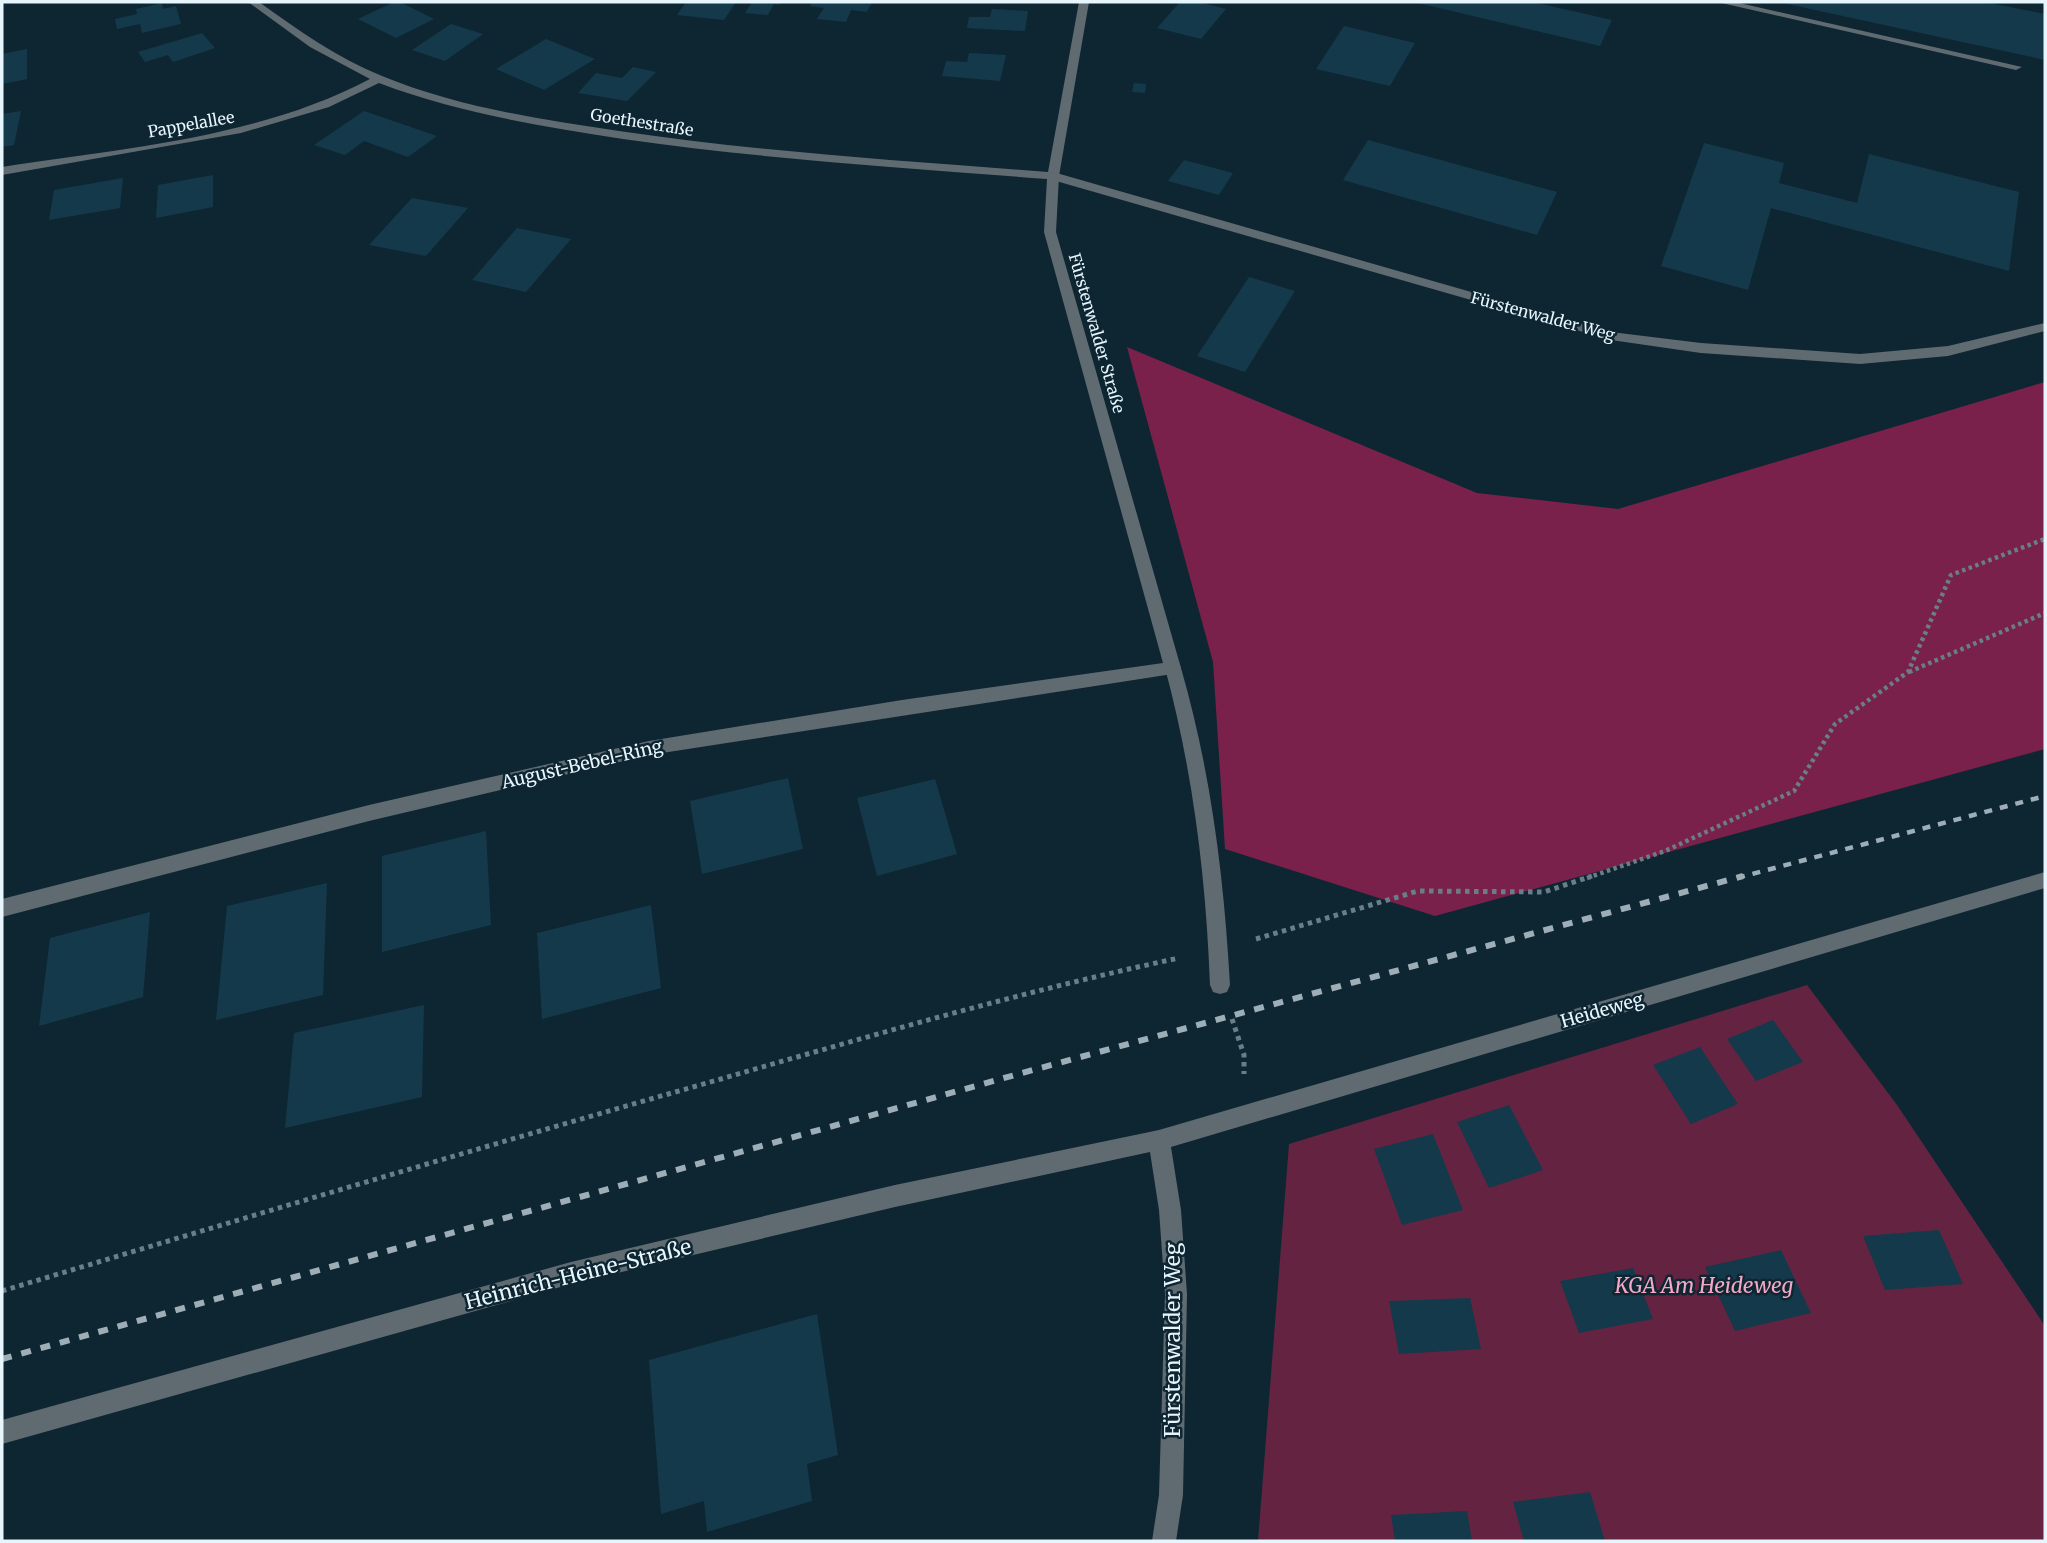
<svg xmlns="http://www.w3.org/2000/svg" width="2047" height="1543" viewBox="0 0 2047 1543" font-family="Merriweather,serif">
<style>
.green{fill:#642441}
.forest{fill:#79214b}
.building{fill:#14394a}
.lines{fill:none;stroke-linecap:round;stroke-linejoin:round}
.path-far1{stroke:#6a7e88;stroke-width:4.5;stroke-dasharray:3.5 3.5;stroke-linecap:butt}
.path{stroke:#6a7e88;stroke-width:5;stroke-dasharray:4.5 4.5;stroke-linecap:butt}
.service{fill:#606b71;fill-rule:evenodd}
.minor{fill:#606b71;fill-rule:evenodd}
.rail-far1{stroke:#9daeb7;stroke-width:4.5;stroke-dasharray:8 8;stroke-linecap:butt}
.rail{stroke:#9daeb7;stroke-width:6;stroke-dasharray:10 10;stroke-linecap:butt}
.labels{text-anchor:middle;dominant-baseline:central;stroke-width:5;stroke-linejoin:round;paint-order:stroke}
.far-street-label{font-size:16px;fill:#e7f5fd;stroke:#0e2632}
.street-label{font-size:18px;fill:#e7f5fd;stroke:#0e2632}
.near-street-label{font-size:21px;fill:#e7f5fd;stroke:#0e2632}
.near-park-label{font-size:21px;font-style:italic;fill:#f4a8c5;stroke:#0e2632}
</style>
<rect width="100%" height="100%" fill="#0e2632"/>
<path class="green" d="M 1807,985 L 1897,1105 L 2045,1326 L 2045,1541 L 1258,1541 L 1289,1144 Z"/>
<path class="forest" d="M 1127,347 L 1477,493 L 1618,509 L 2045,382 L 2045,749 L 1435,916 L 1225,849 L 1213,662 Z"/>
<path class="building" d="M 394,2 L 400,2 L 434,19 L 396,38 L 358,19 Z
M 686,2 L 736,2 L 724,20 L 677,15 Z
M 752,2 L 781,2 L 779,5 L 774,4 L 768,15 L 745,13 Z
M 812,2 L 872,2 L 867,12 L 851,10 L 846,22 L 817,19 L 824,8 L 810,6 Z
M 1180,2 L 1199,2 L 1226,9 L 1201,39 L 1157,28 Z
M 1533,2 L 1612,20 L 1600,46 L 1418,3 Z
M 1778,2 L 1984,2 L 2045,14 L 2045,60 Z
M 162,3 L 163,9 L 176,6 L 181,24 L 142,33 L 140,24 L 117,29 L 115,19 L 137,14 L 136,9 Z
M 992,9 L 1028,11 L 1025,31 L 967,28 L 969,17 L 990,17 Z
M 451,24 L 483,34 L 445,61 L 412,50 Z
M 1344,26 L 1415,43 L 1390,86 L 1316,69 Z
M 202,33 L 215,48 L 173,62 L 168,55 L 145,62 L 138,52 Z
M 546,39 L 595,59 L 544,90 L 496,69 Z
M 27,49 L 27,79 L 2,84 L 2,54 Z
M 969,53 L 1006,55 L 1000,81 L 942,76 L 946,61 L 967,62 Z
M 633,67 L 656,72 L 627,101 L 578,93 L 596,73 L 622,78 Z
M 1134,83 L 1146,84 L 1145,93 L 1132,92 Z
M 21,111 L 14,145 L 2,147 L 2,114 Z
M 364,111 L 437,136 L 408,157 L 364,141 L 345,155 L 314,145 Z
M 1368,140 L 1557,192 L 1537,235 L 1343,180 Z
M 1704,143 L 1784,163 L 1779,183 L 1857,203 L 1869,154 L 2019,192 L 2009,271 L 1771,208 L 1748,290 L 1661,266 Z
M 1184,160 L 1233,173 L 1219,195 L 1168,181 Z
M 213,175 L 213,207 L 156,218 L 158,185 Z
M 123,178 L 120,208 L 49,220 L 54,190 Z
M 412,198 L 468,208 L 426,256 L 369,245 Z
M 517,228 L 571,239 L 526,292 L 472,280 Z
M 1249,277 L 1295,291 L 1245,372 L 1197,356 Z
M 788,778 L 803,849 L 702,874 L 690,801 Z
M 935,779 L 957,854 L 877,876 L 857,798 Z
M 486,831 L 491,925 L 382,952 L 382,856 Z
M 327,883 L 323,995 L 216,1020 L 227,906 Z
M 651,905 L 661,988 L 542,1019 L 537,933 Z
M 150,912 L 143,997 L 39,1026 L 50,938 Z
M 424,1005 L 422,1097 L 285,1128 L 294,1033 Z
M 1773,1020 L 1803,1062 L 1756,1081 L 1727,1039 Z
M 1700,1047 L 1738,1104 L 1691,1124 L 1653,1065 Z
M 1509,1105 L 1543,1170 L 1489,1188 L 1457,1122 Z
M 1433,1134 L 1463,1210 L 1402,1225 L 1374,1149 Z
M 1939,1230 L 1963,1284 L 1885,1290 L 1863,1236 Z
M 1781,1250 L 1811,1313 L 1735,1331 L 1705,1267 Z
M 1633,1268 L 1653,1319 L 1579,1333 L 1560,1281 Z
M 1470,1298 L 1481,1349 L 1399,1354 L 1389,1301 Z
M 817,1314 L 838,1455 L 807,1464 L 812,1501 L 707,1532 L 704,1501 L 661,1514 L 649,1360 Z
M 1590,1492 L 1605,1541 L 1524,1541 L 1513,1502 Z
M 1467,1511 L 1472,1541 L 1395,1541 L 1391,1515 Z"/>
<g class="lines">
<path class="path-far1" d="M 1909,672 L 2045,613
M 1587,878 L 1665,851 L 1794,791 L 1835,724 L 1908,672 L 1951,575 L 2045,539"/>
<path class="path" d="M 1256,939 L 1418,891 L 1544,892 L 1592,876
M 1232,1019 L 1244,1055 L 1244,1074
M 2,1291 C 241,1219 481,1147 721,1079 C 873,1035 1024,991 1179,958"/>
<path class="service" d="M 1717,2 L 1735,2 L 2022,67 L 2016,70 Z
M 1053,172 L 1611,332 L 1701,343 L 1860,354 L 1948,346 L 2045,323 L 2045,331 L 1948,356 L 1860,364 L 1701,353 L 1611,340 L 1049,179 L 1047,176 Z
M 1173,661 L 1179,663 L 1181,668 C 1211,772 1224,877 1230,985 L 1227,992 L 1220,994 L 1213,992 L 1210,985 C 1206,877 1193,772 1165,668 L 1167,663 Z"/>
<path class="minor" d="M 248,2 L 259,2 C 298,30 337,58 382,76 C 457,107 539,119 619,131 C 761,152 905,161 1048,172 L 1079,2 L 1089,2 L 1059,176 L 1056,232 L 1181,668 L 1179,673 L 649,755 L 369,821 L 2,917 L 2,899 L 369,805 L 649,741 L 902,700 L 1163,663 L 1044,232 L 1047,179 C 905,168 763,159 623,139 C 540,126 458,113 379,83 L 329,107 L 241,133 L 2,175 L 2,167 C 125,148 258,138 370,79 L 310,47 Z
M 2045,872 L 2045,888 L 1171,1147 L 1181,1210 L 1187,1294 L 1183,1495 L 1176,1541 L 1152,1541 L 1159,1495 L 1165,1294 L 1159,1210 L 1150,1152 L 895,1207 L 571,1284 L 2,1444 L 2,1420 L 571,1262 L 895,1185 L 1159,1130 Z"/>
<path class="rail-far1" d="M 1737,878 L 2045,796"/>
<path class="rail" d="M 2,1359 L 1022,1073 L 1743,876"/>
</g>
<g class="labels">
<g class="far-street-label">
<text transform="translate(642 122) rotate(9)">Goethestraße</text>
<text transform="translate(191 124) rotate(-10)">Pappelallee</text>
<text transform="translate(1543 316) rotate(15)">Fürstenwalder Weg</text>
<text transform="translate(1097 333) rotate(74)">Fürstenwalder Straße</text>
</g>
<g class="street-label">
<text transform="translate(582 764) rotate(-13)">August-Bebel-Ring</text>
<text transform="translate(1602 1010) rotate(-16)">Heideweg</text>
</g>
<g class="near-street-label">
<text transform="translate(578 1274) rotate(-14)">Heinrich-Heine-Straße</text>
<text transform="translate(1172 1340) rotate(-90)">Fürstenwalder Weg</text>
</g>
<g class="near-park-label">
<text x="1704" y="1285">KGA Am Heideweg</text>
</g>
</g>
<rect width="2047" height="1543" fill="none" stroke="#e7f5fd" stroke-width="7"/>
</svg>
